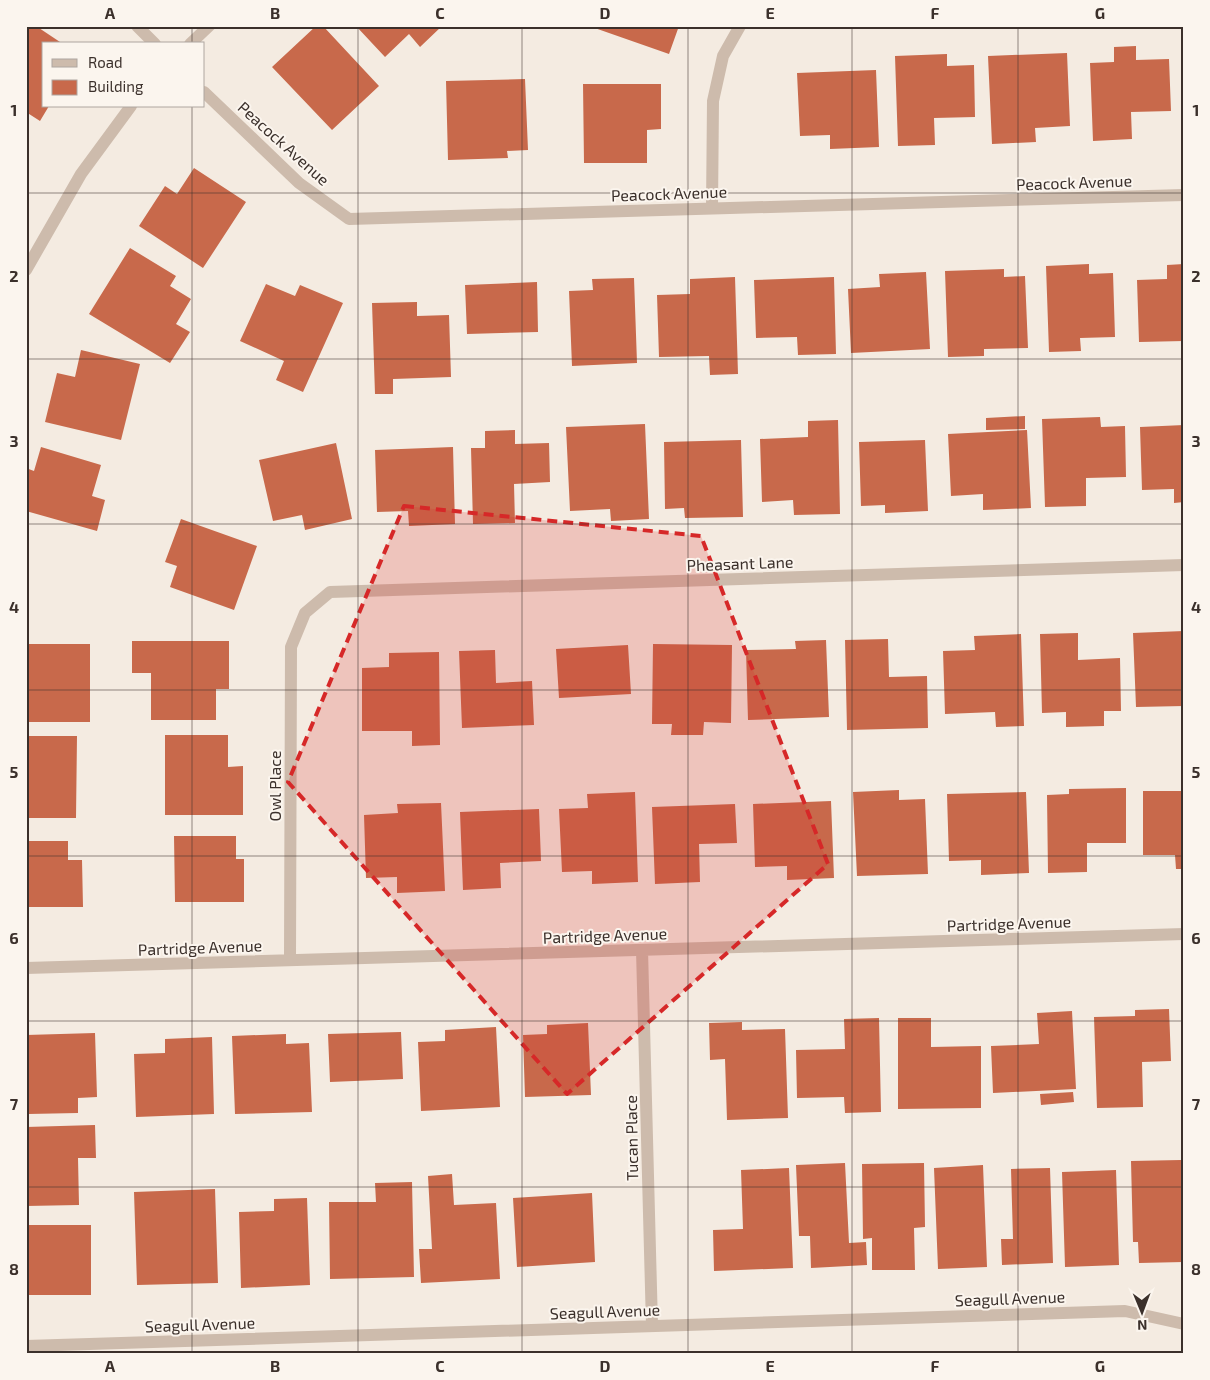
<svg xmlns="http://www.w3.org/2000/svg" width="1210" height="1380" viewBox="0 0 1210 1380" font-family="'Exo 2',sans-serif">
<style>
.building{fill:#c8694b}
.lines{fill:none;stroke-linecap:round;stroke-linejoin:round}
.minor{stroke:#cdbbac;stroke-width:12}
.marked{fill:#d62828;fill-opacity:0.2;stroke:#d62828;stroke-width:4;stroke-dasharray:10 6;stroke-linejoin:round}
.grid{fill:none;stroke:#3b302b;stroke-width:1;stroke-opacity:0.55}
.labels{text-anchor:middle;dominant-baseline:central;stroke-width:4;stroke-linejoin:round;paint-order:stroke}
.street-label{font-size:16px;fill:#3b302b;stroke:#fbf5ee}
.neatline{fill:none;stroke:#3b302b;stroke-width:2}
.grid-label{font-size:16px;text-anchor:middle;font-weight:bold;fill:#3b302b}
</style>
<rect width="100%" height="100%" fill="#f4ebe1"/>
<path class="building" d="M 26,26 L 36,26 L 63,44 L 44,44 L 44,106 L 49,106 L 40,121 L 26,112 Z
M 316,26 L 323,26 L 379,86 L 332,130 L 272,67 Z
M 356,26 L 442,26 L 420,47 L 409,34 L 385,57 Z
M 589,26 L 679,26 L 669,54 Z
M 1136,46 L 1136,60 L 1169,59 L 1171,111 L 1131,112 L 1132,139 L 1093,141 L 1090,63 L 1114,62 L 1114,47 Z
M 1067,53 L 1070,126 L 1035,128 L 1036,142 L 992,144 L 988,56 Z
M 947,54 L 947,66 L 974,65 L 975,117 L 934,118 L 935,145 L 898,146 L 895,56 Z
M 876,70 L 879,147 L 830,149 L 830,135 L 800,136 L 797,73 Z
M 525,79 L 528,150 L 507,151 L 508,158 L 448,160 L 446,81 Z
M 583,84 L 661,84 L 661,129 L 647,130 L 647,163 L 584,163 Z
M 194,168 L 246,202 L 203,268 L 139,226 L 165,186 L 177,194 Z
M 130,248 L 176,276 L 170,286 L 191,299 L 176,324 L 190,332 L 170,363 L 89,314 Z
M 1089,264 L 1089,274 L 1113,273 L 1115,337 L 1080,338 L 1081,351 L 1049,352 L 1046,266 Z
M 1184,264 L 1184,341 L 1139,342 L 1137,280 L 1167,279 L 1167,265 Z
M 1004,269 L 1004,277 L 1025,276 L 1028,348 L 984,349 L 984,356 L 948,357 L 945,271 Z
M 926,272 L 930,349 L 851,353 L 848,289 L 880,287 L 879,274 Z
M 735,277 L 738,374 L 710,375 L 709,356 L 659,357 L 657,295 L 690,294 L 690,279 Z
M 834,277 L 836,354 L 798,355 L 797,337 L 756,338 L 754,280 Z
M 634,278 L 637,363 L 572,366 L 569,291 L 593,290 L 592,279 Z
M 537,282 L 538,332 L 467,334 L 465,285 Z
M 266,284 L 295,296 L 300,285 L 343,303 L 303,392 L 276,380 L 284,361 L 240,341 Z
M 417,302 L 417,316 L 449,315 L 451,377 L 393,379 L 393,394 L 375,394 L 372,303 Z
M 81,350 L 140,364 L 121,440 L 45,422 L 57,373 L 75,377 Z
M 1025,416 L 1025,429 L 986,430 L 986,418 Z
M 1100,417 L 1101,427 L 1125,426 L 1126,477 L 1086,478 L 1086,506 L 1045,507 L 1042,419 Z
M 838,420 L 840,514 L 794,515 L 793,500 L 762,502 L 760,439 L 808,437 L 808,421 Z
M 645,424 L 649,519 L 611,521 L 610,509 L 570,511 L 566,427 Z
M 1184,425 L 1184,502 L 1174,503 L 1174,489 L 1142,490 L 1140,427 Z
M 515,430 L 515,444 L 549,443 L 550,482 L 514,484 L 515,523 L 473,524 L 471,448 L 485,448 L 485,431 Z
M 1027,430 L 1031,508 L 983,510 L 983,494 L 951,496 L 948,434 Z
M 741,440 L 743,517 L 685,518 L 684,508 L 665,509 L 664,442 Z
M 925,440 L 928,511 L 885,513 L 885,505 L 861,506 L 859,442 Z
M 336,443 L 352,519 L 305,530 L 302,515 L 273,521 L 259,460 Z
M 41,447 L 101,465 L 92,496 L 105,500 L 97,531 L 26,511 L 26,468 L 34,471 Z
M 453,447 L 455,524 L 409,526 L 408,511 L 377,512 L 375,450 Z
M 181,519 L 257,546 L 234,610 L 170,587 L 177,566 L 165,562 Z
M 1184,631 L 1184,706 L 1136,707 L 1133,633 Z
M 1078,633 L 1078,660 L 1120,658 L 1121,711 L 1104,711 L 1104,726 L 1066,727 L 1066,712 L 1042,713 L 1040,634 Z
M 1021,634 L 1024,726 L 996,727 L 995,712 L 945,714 L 943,651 L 975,650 L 974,636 Z
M 888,639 L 889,677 L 927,676 L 928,728 L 847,730 L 845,640 Z
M 826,640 L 829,717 L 748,720 L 746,650 L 796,649 L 795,641 Z
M 132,641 L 229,641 L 229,689 L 216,689 L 216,720 L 151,720 L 151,673 L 132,673 Z
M 26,644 L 90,644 L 90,722 L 26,722 Z
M 653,644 L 732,645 L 731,723 L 704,722 L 703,735 L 671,735 L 672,724 L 652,724 Z
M 628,645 L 631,694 L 559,698 L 556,649 Z
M 495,650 L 496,683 L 532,681 L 534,725 L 462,728 L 459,651 Z
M 439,652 L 440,745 L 412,746 L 412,731 L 362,731 L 362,668 L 389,667 L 389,653 Z
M 165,735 L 228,735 L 228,767 L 243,766 L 243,815 L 165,815 Z
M 26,736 L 77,736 L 76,818 L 26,818 Z
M 1126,788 L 1126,843 L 1087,843 L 1087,872 L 1048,873 L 1047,795 L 1069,794 L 1069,789 Z
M 899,790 L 899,800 L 925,799 L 928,874 L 857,876 L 853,792 Z
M 1143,791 L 1184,791 L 1184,869 L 1176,869 L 1175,855 L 1143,855 Z
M 635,792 L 638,882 L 592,884 L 592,871 L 562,872 L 559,809 L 588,808 L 587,794 Z
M 1026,792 L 1029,873 L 981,875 L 981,860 L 949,861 L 947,794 Z
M 831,801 L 834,878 L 787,880 L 787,866 L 755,867 L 753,804 Z
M 441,803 L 445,891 L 397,893 L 397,877 L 366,878 L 364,815 L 398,813 L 397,804 Z
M 735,804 L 737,843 L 699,844 L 700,882 L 655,884 L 652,807 Z
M 539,809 L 541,861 L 500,863 L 501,888 L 463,890 L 460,812 Z
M 174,836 L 236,836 L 236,859 L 244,859 L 244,902 L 175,902 Z
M 26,841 L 68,841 L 68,860 L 82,860 L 83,907 L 26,907 Z
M 1169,1009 L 1171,1061 L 1142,1062 L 1143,1107 L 1097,1108 L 1094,1017 L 1135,1016 L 1135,1010 Z
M 1072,1011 L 1076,1089 L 993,1093 L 991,1046 L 1039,1044 L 1037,1013 Z
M 879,1018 L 881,1112 L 845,1113 L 844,1097 L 797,1098 L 796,1050 L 845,1049 L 844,1019 Z
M 898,1018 L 931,1018 L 931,1047 L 981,1046 L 981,1108 L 898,1109 Z
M 742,1022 L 742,1030 L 785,1029 L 788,1118 L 727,1120 L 725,1059 L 710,1060 L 709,1023 Z
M 588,1023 L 591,1095 L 525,1097 L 523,1035 L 547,1034 L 547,1025 Z
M 496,1027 L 500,1107 L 421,1111 L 418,1042 L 445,1041 L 445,1030 Z
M 401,1032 L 403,1079 L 330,1082 L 328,1034 Z
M 95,1033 L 97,1097 L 78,1098 L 78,1113 L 28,1114 L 26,1035 Z
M 286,1034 L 286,1044 L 309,1043 L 312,1112 L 235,1114 L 232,1036 Z
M 212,1037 L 214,1114 L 136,1117 L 134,1054 L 165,1053 L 165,1039 Z
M 1073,1092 L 1074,1102 L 1041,1105 L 1040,1094 Z
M 95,1125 L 96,1158 L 78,1158 L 79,1205 L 26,1206 L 26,1127 Z
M 1181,1160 L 1184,1262 L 1139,1263 L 1138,1242 L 1133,1242 L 1131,1161 Z
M 845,1163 L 849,1243 L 866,1242 L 867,1265 L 811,1268 L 810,1236 L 799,1236 L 796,1165 Z
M 924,1163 L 925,1227 L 914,1228 L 915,1270 L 872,1270 L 872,1238 L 863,1239 L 862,1164 Z
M 983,1165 L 987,1267 L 938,1269 L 934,1168 Z
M 789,1168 L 793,1268 L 714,1271 L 713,1230 L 743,1229 L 741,1170 Z
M 1050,1168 L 1053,1263 L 1002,1265 L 1001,1239 L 1013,1239 L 1011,1169 Z
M 1116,1170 L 1119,1265 L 1065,1267 L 1062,1172 Z
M 452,1174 L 454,1205 L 496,1203 L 500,1279 L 421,1283 L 419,1249 L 432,1249 L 428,1176 Z
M 412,1182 L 414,1277 L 330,1279 L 329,1202 L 376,1202 L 375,1183 Z
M 215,1189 L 218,1283 L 137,1285 L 134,1192 Z
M 592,1193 L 595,1262 L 517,1267 L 513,1198 Z
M 307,1198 L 310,1285 L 241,1288 L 239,1212 L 274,1211 L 274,1199 Z
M 26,1225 L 91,1225 L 91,1295 L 26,1295 Z"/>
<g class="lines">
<path class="minor" d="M 137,26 L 155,44
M 190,44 L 209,26
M 204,92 L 299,183 L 349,219 L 1184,195
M 712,208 L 713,101 L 723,56 L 740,26
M 26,270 L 81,174 L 131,106
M 642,950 L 652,1326
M 290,960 L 291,647 L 305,613 L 330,592 L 1184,565
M 26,968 L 1184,934
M 26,1346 L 1125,1311 L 1184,1324"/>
</g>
<path class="marked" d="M 404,506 L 701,536 L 828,864 L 567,1094 L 288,782 Z"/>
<path class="grid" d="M 192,26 L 192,44M 358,26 L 358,1354M 522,26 L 522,1354M 688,26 L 688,1354M 852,26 L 852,1354M 1018,26 L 1018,1354M 192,106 L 192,1354M 26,193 L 1184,193M 26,359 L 1184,359M 26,524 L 1184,524M 26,690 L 1184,690M 26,856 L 1184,856M 26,1021 L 1184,1021M 26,1187 L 1184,1187"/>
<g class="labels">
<g class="street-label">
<text transform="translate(284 143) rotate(42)">Peacock Avenue</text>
<text transform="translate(1074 182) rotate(-2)">Peacock Avenue</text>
<text transform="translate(669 193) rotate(-2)">Peacock Avenue</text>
<text transform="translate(740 563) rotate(-2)">Pheasant Lane</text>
<text transform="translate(274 786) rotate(-90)">Owl Place</text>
<text transform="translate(1009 923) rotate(-2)">Partridge Avenue</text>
<text transform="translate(605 935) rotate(-2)">Partridge Avenue</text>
<text transform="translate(200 947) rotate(-2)">Partridge Avenue</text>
<text transform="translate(631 1138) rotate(-91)">Tucan Place</text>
<text transform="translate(1010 1298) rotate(-2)">Seagull Avenue</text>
<text transform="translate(605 1311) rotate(-2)">Seagull Avenue</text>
<text transform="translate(200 1324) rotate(-2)">Seagull Avenue</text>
</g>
</g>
<rect width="1210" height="1380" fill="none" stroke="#fbf5ee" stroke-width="55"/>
<rect x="42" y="42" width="162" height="65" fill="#fbf5ee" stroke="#aea6a0"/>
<rect x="52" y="59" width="25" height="8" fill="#cdbbac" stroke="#aea6a0"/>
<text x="88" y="68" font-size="15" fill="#3b302b">Road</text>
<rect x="52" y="80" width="25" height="15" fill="#c8694b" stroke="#aea6a0"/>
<text x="88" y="92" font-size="15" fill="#3b302b">Building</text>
<g transform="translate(1142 1312) rotate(179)" stroke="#fbf5ee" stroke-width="4" paint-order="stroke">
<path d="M0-4L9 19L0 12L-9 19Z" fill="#3b302b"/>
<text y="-8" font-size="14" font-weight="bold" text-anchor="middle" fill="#3b302b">N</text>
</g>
<rect x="28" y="28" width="1154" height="1324" class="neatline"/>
<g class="grid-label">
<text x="110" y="19">A</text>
<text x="275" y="19">B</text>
<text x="440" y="19">C</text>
<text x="605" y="19">D</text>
<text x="770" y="19">E</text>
<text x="935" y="19">F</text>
<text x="1100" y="19">G</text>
<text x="14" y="116">1</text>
<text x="1196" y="116">1</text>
<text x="14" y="282">2</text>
<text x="1196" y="282">2</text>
<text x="14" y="447">3</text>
<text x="1196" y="447">3</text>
<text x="14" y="613">4</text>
<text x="1196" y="613">4</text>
<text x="14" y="778">5</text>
<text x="1196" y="778">5</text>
<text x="14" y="944">6</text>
<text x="1196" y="944">6</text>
<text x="14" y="1110">7</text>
<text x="1196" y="1110">7</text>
<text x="14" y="1275">8</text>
<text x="1196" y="1275">8</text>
<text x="110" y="1372">A</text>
<text x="275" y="1372">B</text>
<text x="440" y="1372">C</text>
<text x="605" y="1372">D</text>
<text x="770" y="1372">E</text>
<text x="935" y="1372">F</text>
<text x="1100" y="1372">G</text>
</g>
</svg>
